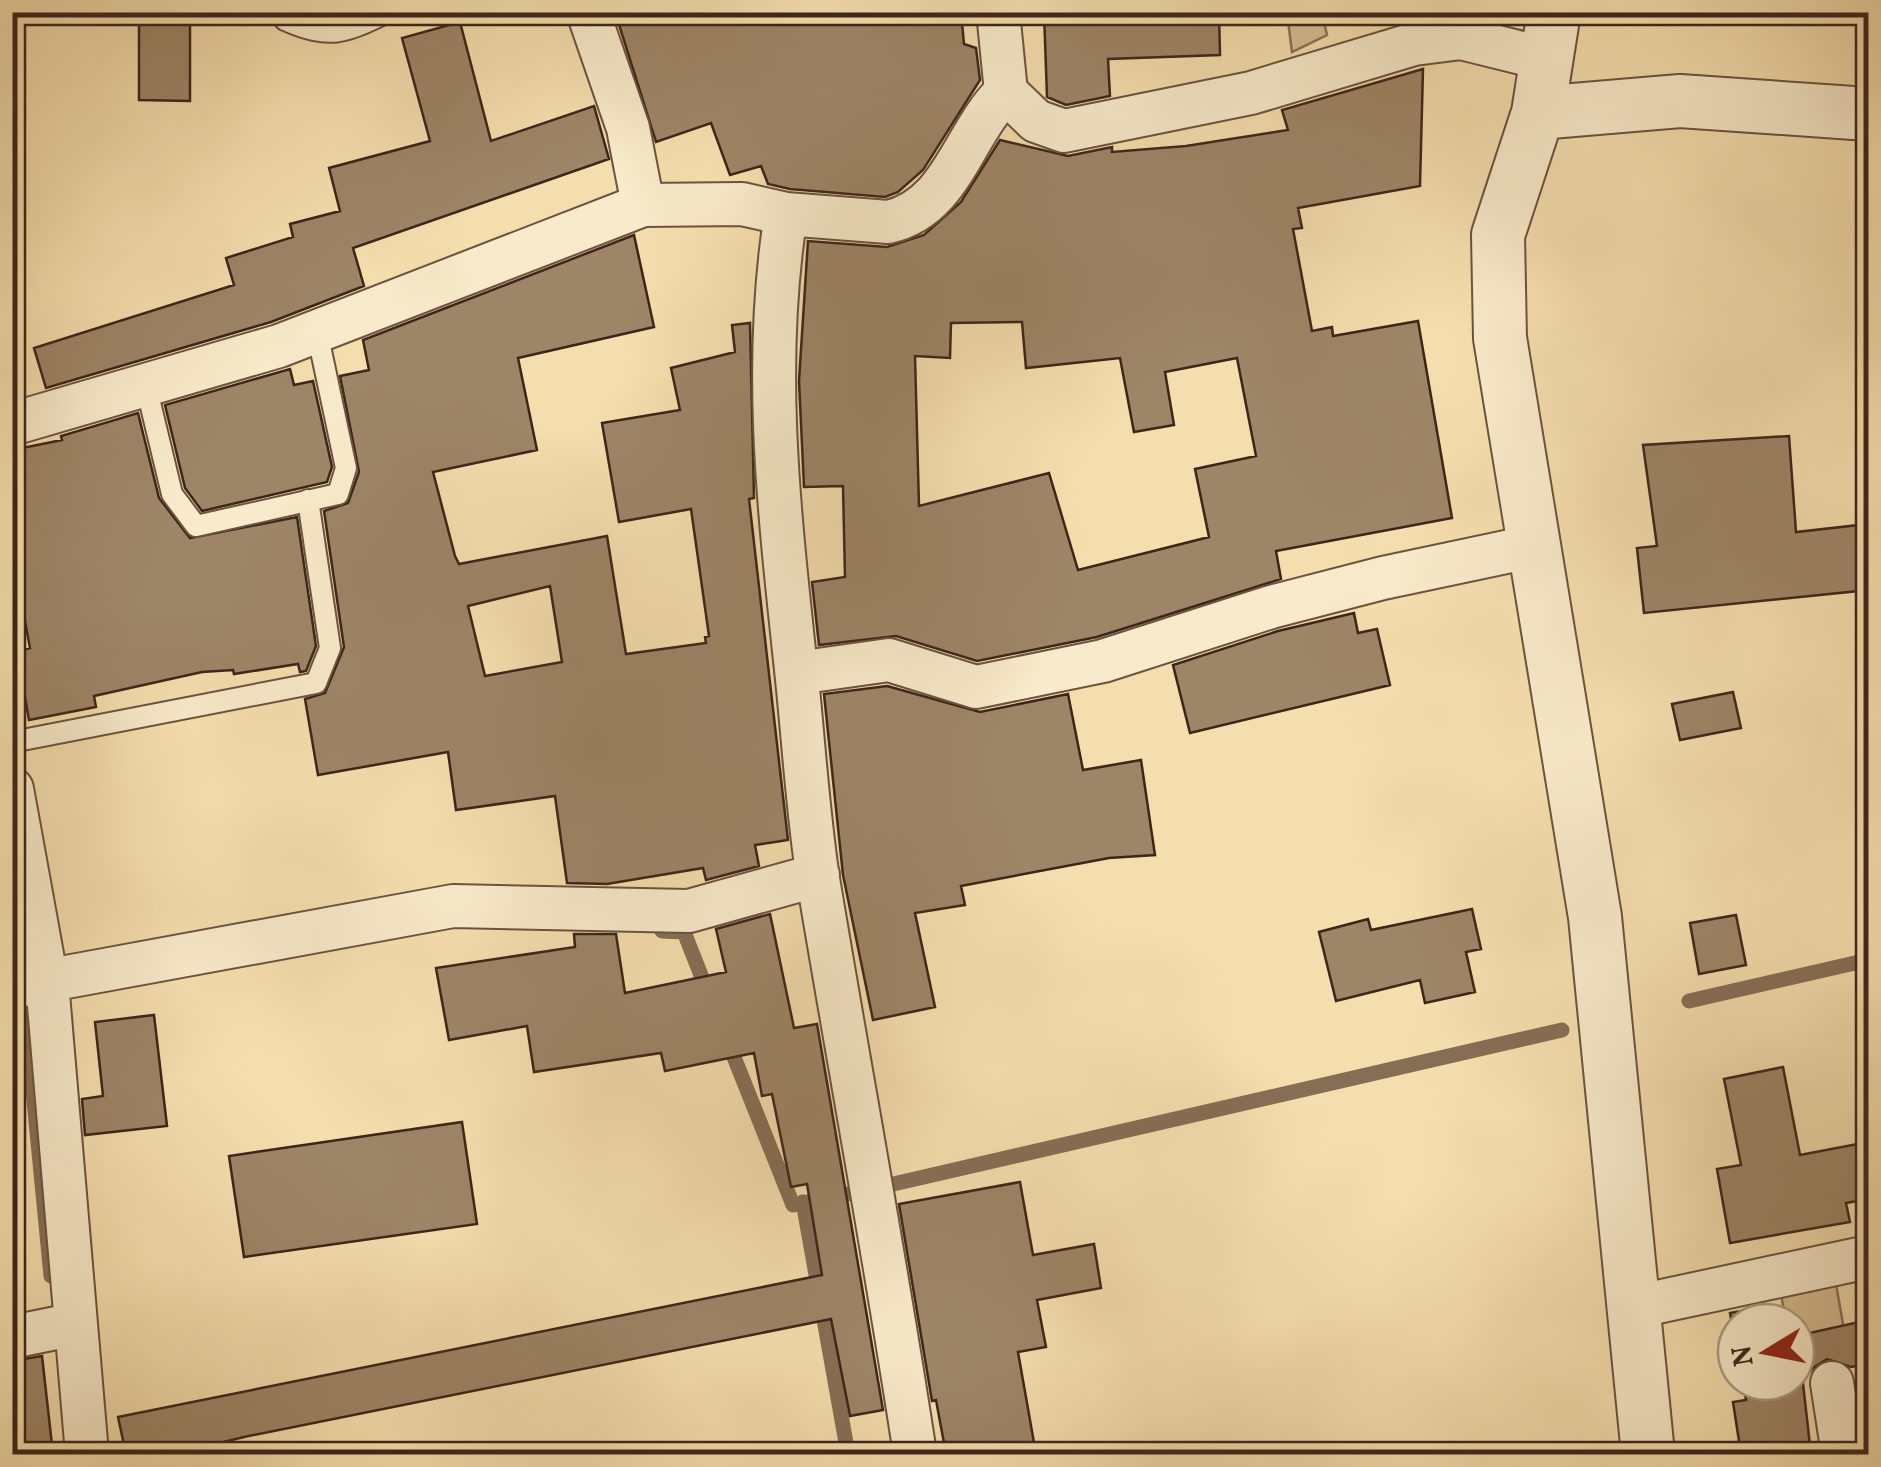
<svg xmlns="http://www.w3.org/2000/svg" width="1881" height="1467" viewBox="0 0 1881 1467" font-family="Vollkorn,serif">
<style>
.green{fill:#d6bf95;stroke:#8a7258;stroke-width:2.5}
.lines{fill:none;stroke-linecap:round;stroke-linejoin:round}
.stream{stroke:#866e55;stroke-width:15}
.building{fill:#9d8567;stroke:#3d251a;stroke-width:2.5;fill-rule:evenodd}
.service-casing{stroke:#6b533f;stroke-width:24}
.minor-casing{stroke:#6b533f;stroke-width:46}
.tertiary-casing{stroke:#6b533f;stroke-width:56}
.service{stroke:#f8eaca;stroke-width:20}
.minor{stroke:#f8eaca;stroke-width:42}
.tertiary{stroke:#f8eaca;stroke-width:52}
</style>
<rect width="100%" height="100%" fill="#f5deae"/>
<filter id="stains"><feTurbulence type="fractalNoise" baseFrequency=".002" numOctaves="4"/><feColorMatrix values="0 0 0 0 .2 0 0 0 0 .09 0 0 0 0 .02 0 0 0 .5 -.17"/></filter>
<radialGradient id="worn" r=".72"><stop offset=".6" stop-color="#630" stop-opacity="0"/><stop offset="1" stop-color="#630" stop-opacity=".3"/></radialGradient>
<path class="green" d="M 1287,13 L 1322,13 L 1327,35 L 1292,52 Z
M 1836,1284 L 1850,1364 L 1796,1374 L 1796,1322 L 1786,1322 L 1781,1294 Z"/>
<g class="lines">
<path class="stream" d="M 662,931 L 684,932 L 708,993
M 1689,1001 L 1868,960
M 26,1018 L 51,1276
M 728,1042 L 793,1205 L 862,1191
M 889,1185 L 1562,1030
M 803,1202 L 848,1454"/>
</g>
<path class="building" d="M 139,12 L 190,12 L 190,101 L 139,100 Z
M 615,12 L 759,12 L 761,20 L 825,24 L 825,12 L 961,12 L 964,44 L 976,48 L 980,80 L 923,170 L 898,192 L 885,197 L 790,189 L 768,184 L 761,166 L 730,175 L 711,123 L 656,142 Z
M 1044,12 L 1219,12 L 1220,55 L 1108,59 L 1110,96 L 1066,105 L 1047,97 Z
M 460,22 L 491,141 L 594,106 L 609,159 L 353,248 L 364,286 L 271,322 L 46,388 L 34,348 L 234,285 L 226,258 L 293,237 L 290,224 L 340,211 L 329,168 L 430,141 L 402,38 Z
M 1423,69 L 1420,186 L 1298,208 L 1302,228 L 1293,229 L 1312,331 L 1332,327 L 1333,336 L 1418,321 L 1452,518 L 1276,551 L 1281,579 L 1097,637 L 977,661 L 896,636 L 819,645 L 812,582 L 845,577 L 843,486 L 804,487 L 799,381 L 808,241 L 887,247 L 924,235 L 961,202 L 1000,140 L 1068,156 L 1112,147 L 1112,152 L 1186,146 L 1288,130 L 1282,110 ZM 1022,322 L 1026,368 L 1120,358 L 1134,432 L 1174,425 L 1165,372 L 1237,358 L 1256,456 L 1195,469 L 1209,537 L 1078,570 L 1049,473 L 919,506 L 915,356 L 950,358 L 951,323 Z
M 634,235 L 654,327 L 518,358 L 537,450 L 433,472 L 455,556 L 459,564 L 607,536 L 626,654 L 706,643 L 705,637 L 709,636 L 691,509 L 619,522 L 602,423 L 680,410 L 671,368 L 735,352 L 732,325 L 750,323 L 754,498 L 749,499 L 788,840 L 755,845 L 759,866 L 706,880 L 703,868 L 607,884 L 567,883 L 555,796 L 456,810 L 448,752 L 318,775 L 305,699 L 325,693 L 344,647 L 324,511 L 348,503 L 359,472 L 340,376 L 369,370 L 363,340 ZM 550,586 L 562,662 L 485,676 L 468,606 Z
M 290,369 L 294,385 L 313,381 L 332,467 L 327,482 L 202,511 L 185,488 L 165,405 Z
M 138,413 L 159,498 L 190,538 L 297,517 L 316,646 L 306,671 L 300,672 L 298,664 L 234,674 L 233,670 L 202,672 L 94,696 L 96,707 L 29,720 L 17,651 L 30,648 L 12,552 L 12,450 L 62,440 L 61,436 Z
M 1789,436 L 1796,532 L 1868,524 L 1868,590 L 1644,613 L 1637,548 L 1657,546 L 1643,445 Z
M 1354,613 L 1358,633 L 1377,629 L 1390,685 L 1190,733 L 1173,665 L 1278,631 Z
M 887,686 L 980,712 L 1068,694 L 1083,770 L 1141,760 L 1155,855 L 1109,858 L 961,886 L 965,905 L 915,913 L 935,1007 L 873,1020 L 843,875 L 824,694 Z
M 1733,692 L 1741,728 L 1680,740 L 1672,704 Z
M 1472,909 L 1481,949 L 1466,952 L 1475,992 L 1425,1003 L 1420,980 L 1336,1001 L 1319,932 L 1368,919 L 1371,930 Z
M 770,914 L 794,1028 L 817,1024 L 883,1410 L 850,1416 L 831,1319 L 244,1437 L 199,1448 L 200,1454 L 126,1454 L 118,1417 L 822,1275 L 807,1184 L 791,1187 L 772,1094 L 762,1096 L 754,1053 L 665,1071 L 661,1053 L 534,1072 L 527,1026 L 449,1040 L 436,968 L 575,947 L 574,934 L 616,934 L 625,993 L 726,972 L 716,929 Z
M 1736,915 L 1746,965 L 1699,974 L 1690,923 Z
M 154,1015 L 167,1126 L 85,1135 L 82,1099 L 103,1096 L 95,1022 Z
M 1783,1067 L 1800,1155 L 1868,1142 L 1868,1199 L 1846,1203 L 1850,1222 L 1730,1243 L 1717,1169 L 1741,1165 L 1724,1079 Z
M 462,1122 L 477,1224 L 244,1257 L 229,1156 Z
M 1020,1182 L 1033,1255 L 1094,1244 L 1101,1288 L 1037,1300 L 1046,1347 L 1018,1352 L 1036,1454 L 946,1454 L 936,1400 L 932,1401 L 899,1204 Z
M 1770,1306 L 1773,1322 L 1736,1322 L 1736,1345 L 1730,1313 Z
M 1868,1320 L 1868,1364 L 1851,1367 L 1827,1359 L 1802,1375 L 1811,1454 L 1741,1454 L 1733,1402 L 1746,1400 L 1743,1382 L 1796,1382 L 1796,1336 Z
M 42,1356 L 52,1445 L 12,1450 L 12,1361 Z"/>
<g class="lines">
<g class="service-casing">
<path id="service" d="M 285,20 C 331,40 344,33 388,12
M 146,386 L 172,494 L 196,526 L 338,494 L 346,468 L 317,332
M 12,742 L 316,683 L 330,648 L 308,500"/>
</g>
<g class="minor-casing">
<path id="minor" d="M 588,12 L 628,128 L 643,205
M 998,12 L 1006,92
M 786,214 C 762,364 779,510 795,660 C 803,732 807,806 818,879 C 850,1071 886,1262 915,1454
M 12,424 L 279,346 L 643,205 L 742,204 L 786,214 L 888,222 C 953,208 963,132 1006,92 L 1036,121 L 1064,131 L 1251,93 L 1414,44 L 1461,38 L 1546,59
M 797,673 L 889,660 L 976,687 L 1103,661 L 1271,607 L 1383,578 L 1534,546
M 12,789 L 47,982 L 87,1454
M 12,987 L 453,906 L 689,911 L 818,875
M 1634,1307 L 1868,1257
M 12,1337 L 76,1324
M 1832,1383 L 1843,1454"/>
</g>
<g class="tertiary-casing">
<path id="tertiary" d="M 1554,12 L 1538,113 L 1498,235 L 1500,338 L 1595,917 L 1648,1454
M 1538,113 L 1680,101 L 1868,114"/>
</g>
<use href="#service" class="service"/>
<use href="#minor" class="minor"/>
<use href="#tertiary" class="tertiary"/>
</g>
<rect width="1881" height="1467" fill="none" stroke="#f5deae" stroke-width="50"/>
<rect x="15" y="15" width="1851" height="1437" fill="none" stroke="#3d251a" stroke-width="5"/>
<rect x="25" y="25" width="1831" height="1417" fill="none" stroke="#3d251a" stroke-width="2.5"/>
<g transform="translate(1766 1352) rotate(260)"><circle r="48" fill="#f8eaca" stroke="#ad9b84" stroke-width="2.5"/>
<path d="M0-8L18 38L0 25L-18 38Z" fill="#8f2418"/>
<text y="-15" font-size="28" font-weight="bold" text-anchor="middle" fill="#3d251a">N</text>
</g>
<rect width="100%" height="100%" filter="url(#stains)"/>
<rect width="100%" height="100%" fill="url(#worn)"/>
</svg>
